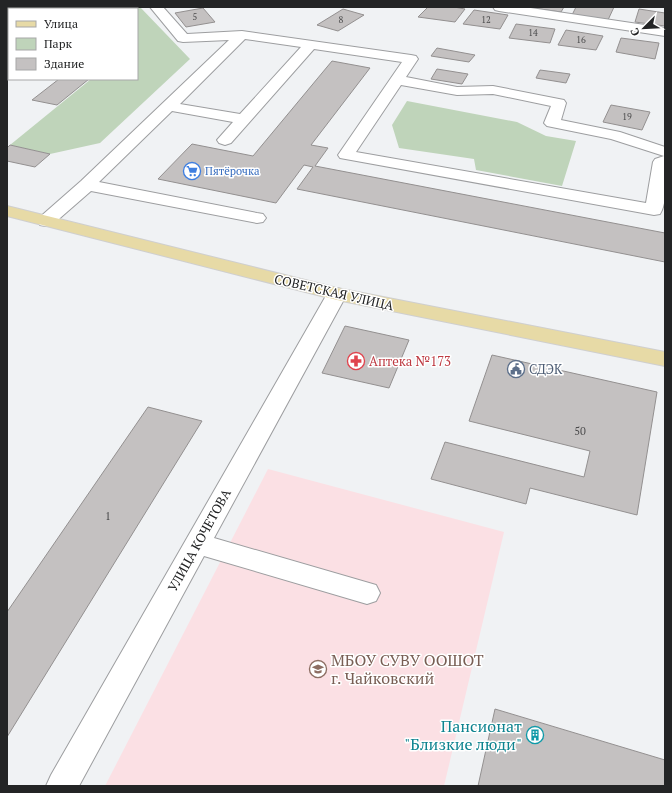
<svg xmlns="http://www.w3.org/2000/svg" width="672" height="793" viewBox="0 0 672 793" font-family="'PT Serif',serif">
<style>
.education{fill:#fbe0e4}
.green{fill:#bfd4ba}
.building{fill:#c4c1c1;stroke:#939090}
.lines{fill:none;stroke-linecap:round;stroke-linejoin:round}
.minor-casing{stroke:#9d9ea0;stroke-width:2}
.major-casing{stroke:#cfcfcf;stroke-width:2}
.minor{fill:#fff;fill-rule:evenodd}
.major{fill:#e7daa6;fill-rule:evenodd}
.labels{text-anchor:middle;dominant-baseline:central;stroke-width:3;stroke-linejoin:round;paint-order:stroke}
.far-number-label{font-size:9px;fill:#4b4b4c}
.far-shop-label{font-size:11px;fill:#366cbe;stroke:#fff;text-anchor:start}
.number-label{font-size:11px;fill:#4b4b4c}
.street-label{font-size:13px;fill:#232425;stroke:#fff}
.health-label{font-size:13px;fill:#be3a42;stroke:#fff;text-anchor:start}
.service-label{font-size:13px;fill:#4e5e75;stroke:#fff;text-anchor:start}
.near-education-label{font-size:16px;fill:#785e54;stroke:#fff;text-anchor:start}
.near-culture-label{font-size:16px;fill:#0d838f;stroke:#fff;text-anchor:end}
</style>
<rect width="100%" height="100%" fill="#f0f2f4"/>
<path class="education" d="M 268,469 L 504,532 L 444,786 L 105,786 Z"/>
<path class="green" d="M 7,7 L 140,7 L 190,59 L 100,143 L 50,154 L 10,145 L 91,79 L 137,79 L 137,9 L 9,9 L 9,23 L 7,22 Z
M 407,101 L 517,122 L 546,136 L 576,141 L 562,186 L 476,170 L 474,159 L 399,148 L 392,125 Z"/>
<path class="building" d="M 428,7 L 454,7 L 465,9 L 455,22 L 418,17 Z
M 526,7 L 564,7 L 561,12 Z
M 576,7 L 614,7 L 608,20 L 572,15 Z
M 203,8 L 215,22 L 186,27 L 175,13 Z
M 343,9 L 364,15 L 338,31 L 317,25 Z
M 639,9 L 665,13 L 665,26 L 635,22 Z
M 474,10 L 508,15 L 500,29 L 463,24 Z
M 516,24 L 555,29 L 550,43 L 509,38 Z
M 566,30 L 603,36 L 596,50 L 558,45 Z
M 621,38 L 659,43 L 655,59 L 616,52 Z
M 437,48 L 475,55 L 469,62 L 431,56 Z
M 332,61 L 370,68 L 311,145 L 328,148 L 315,166 L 665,233 L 665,262 L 297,189 L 313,167 L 304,165 L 276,203 L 158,179 L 192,144 L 253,156 Z
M 437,69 L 468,74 L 462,84 L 431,79 Z
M 540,70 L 570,74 L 566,83 L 536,78 Z
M 59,79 L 89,79 L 57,105 L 32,100 Z
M 611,105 L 650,112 L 642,130 L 603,122 Z
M 10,145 L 50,154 L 35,167 L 7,161 L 7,148 Z
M 345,326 L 409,340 L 389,388 L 322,373 Z
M 492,355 L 657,392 L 637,515 L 530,488 L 526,504 L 431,479 L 445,442 L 584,477 L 590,451 L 469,421 Z
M 148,407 L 202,421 L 7,737 L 7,612 Z
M 495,709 L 665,760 L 665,786 L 478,786 Z"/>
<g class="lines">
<g class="minor-casing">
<path id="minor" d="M 150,7 L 163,7 L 187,34 L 242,31 L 411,55 L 416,56 L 418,59 L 406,77 L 457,87 L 493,86 L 564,100 L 566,103 L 561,120 L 620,132 L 665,147 C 665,163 669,201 660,214 L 654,215 L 340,158 L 338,155 L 402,62 L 314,49 L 231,143 L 225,145 L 219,143 L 217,140 L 233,122 L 172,111 L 99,182 L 257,213 L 263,214 L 266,218 L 263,222 L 257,223 L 91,191 L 52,225 L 46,226 L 40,225 L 37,221 L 40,217 L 81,181 L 229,40 L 183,42 L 178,41 ZM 245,39 L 301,47 L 240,114 L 180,104 ZM 401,85 L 457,95 L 493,94 L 551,106 L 544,123 L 547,126 L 611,139 L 664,156 L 655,159 L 653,162 L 646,203 L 356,152 Z
M 493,7 L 524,7 L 665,28 L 665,36 L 499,11 L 495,10 Z
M 7,24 L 9,25 L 9,33 L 7,32 Z
M 337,288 L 344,290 L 347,294 L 214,538 L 376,585 L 380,593 L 376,601 L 367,604 L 204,556 L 79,786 L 46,786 L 51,775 L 327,294 L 330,290 Z"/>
</g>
<g class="major-casing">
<path id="major" d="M 7,206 L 337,288 L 665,352 L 665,366 L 337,300 L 7,216 Z"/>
</g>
<use href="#minor" class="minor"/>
<use href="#major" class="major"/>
</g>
<defs>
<g id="supermarket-ring" transform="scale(0.9)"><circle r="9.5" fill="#fff" stroke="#3f7fe0" stroke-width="1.5"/><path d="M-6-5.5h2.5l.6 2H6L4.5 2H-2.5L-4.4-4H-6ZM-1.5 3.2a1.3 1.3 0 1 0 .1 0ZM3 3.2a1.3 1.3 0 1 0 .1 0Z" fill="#3f7fe0"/></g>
<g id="pharmacy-ring" transform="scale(0.9)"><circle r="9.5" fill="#fff" stroke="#e0444e" stroke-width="1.5"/><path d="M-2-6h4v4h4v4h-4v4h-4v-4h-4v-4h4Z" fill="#e0444e"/></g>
<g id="civic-ring" transform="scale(0.9)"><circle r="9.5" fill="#fff" stroke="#5c6f8a" stroke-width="1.5"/><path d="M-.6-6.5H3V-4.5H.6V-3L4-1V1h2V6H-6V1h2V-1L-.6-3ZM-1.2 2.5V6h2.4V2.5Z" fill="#5c6f8a"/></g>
<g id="school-ring" transform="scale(0.9)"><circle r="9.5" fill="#fff" stroke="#8d6e63" stroke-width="1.5"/><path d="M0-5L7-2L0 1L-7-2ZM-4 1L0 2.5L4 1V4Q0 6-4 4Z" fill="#8d6e63"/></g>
<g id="building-ring" transform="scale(0.9)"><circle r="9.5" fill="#fff" stroke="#0f9aa8" stroke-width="1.5"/><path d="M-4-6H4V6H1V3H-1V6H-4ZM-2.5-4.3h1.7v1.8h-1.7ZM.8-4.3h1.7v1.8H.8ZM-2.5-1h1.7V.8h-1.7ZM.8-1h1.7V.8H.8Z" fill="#0f9aa8"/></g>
</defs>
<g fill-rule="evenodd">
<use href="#supermarket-ring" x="192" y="171"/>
<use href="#pharmacy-ring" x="356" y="361"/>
<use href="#civic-ring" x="516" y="369"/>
<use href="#school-ring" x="318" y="669"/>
<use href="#building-ring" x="535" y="735"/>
</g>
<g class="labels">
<g class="far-number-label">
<text x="195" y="17">5</text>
<text x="341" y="20">8</text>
<text x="486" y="20">12</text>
<text x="533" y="33">14</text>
<text x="581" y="40">16</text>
<text x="627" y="117">19</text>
</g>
<g class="far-shop-label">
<text x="205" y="171">Пятёрочка</text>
</g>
<g class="number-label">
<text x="580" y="431">50</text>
<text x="108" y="516">1</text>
</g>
<g class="street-label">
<text transform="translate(334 292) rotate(13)">СОВЕТСКАЯ УЛИЦА</text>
<text transform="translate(199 540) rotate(-61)">УЛИЦА КОЧЕТОВА</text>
</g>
<g class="health-label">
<text x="369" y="361">Аптека №173</text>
</g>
<g class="service-label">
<text x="529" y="369">СДЭК</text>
</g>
<g class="near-education-label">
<text x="331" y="660">МБОУ СУВУ ООШОТ<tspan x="331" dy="18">г. Чайковский</tspan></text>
</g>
<g class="near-culture-label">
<text x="522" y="726">Пансионат<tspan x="522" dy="18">"Близкие люди"</tspan></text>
</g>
</g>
<rect width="672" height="793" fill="none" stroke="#232425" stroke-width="16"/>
<rect x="8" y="8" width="130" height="72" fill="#ffffff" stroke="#a7a7a8"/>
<rect x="16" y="21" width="20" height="6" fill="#e7daa6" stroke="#a7a7a8"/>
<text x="44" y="28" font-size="12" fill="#232425">Улица</text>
<rect x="16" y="38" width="20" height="12" fill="#bfd4ba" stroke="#a7a7a8"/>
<text x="44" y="48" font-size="12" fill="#232425">Парк</text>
<rect x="16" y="58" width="20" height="12" fill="#c4c1c1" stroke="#a7a7a8"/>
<text x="44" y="68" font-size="12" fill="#232425">Здание</text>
<g transform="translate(644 28) rotate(246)" stroke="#ffffff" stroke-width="3" paint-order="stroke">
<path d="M0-3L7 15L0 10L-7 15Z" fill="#232425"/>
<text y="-6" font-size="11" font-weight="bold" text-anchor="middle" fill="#232425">С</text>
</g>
</svg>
